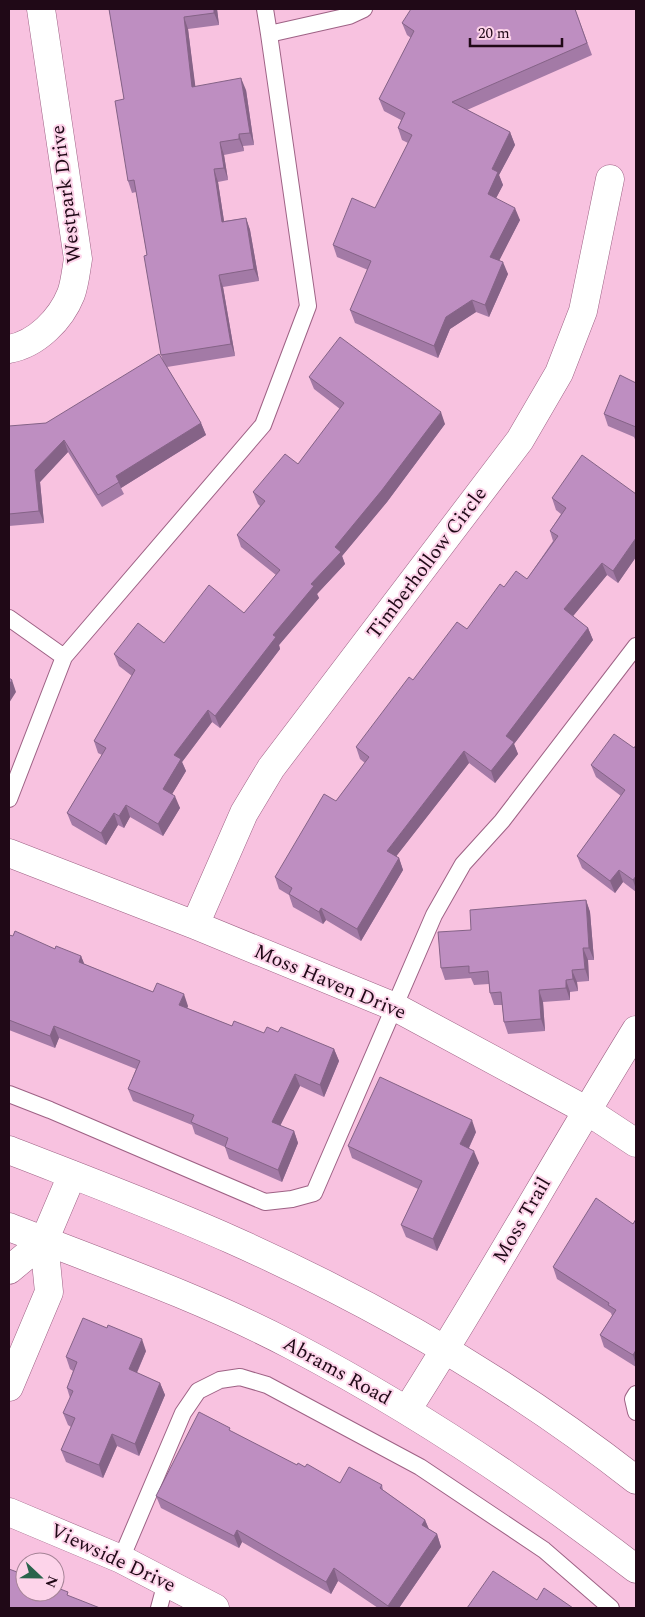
<svg xmlns="http://www.w3.org/2000/svg" width="645" height="1617" viewBox="0 0 645 1617" font-family="Spectral,serif">
<style>
.lines{fill:none;stroke-linecap:round;stroke-linejoin:round}
.service-casing{stroke:#9e6285;stroke-width:18}
.minor-casing{stroke:#9e6285;stroke-width:29}
.secondary-casing{stroke:#9e6285;stroke-width:29}
.service{stroke:#fff;stroke-width:16}
.minor{stroke:#fff;stroke-width:28}
.secondary{stroke:#fff;stroke-width:28}
.wall{fill:#a37aa6}
.shaded-wall{fill:#856387}
.building{fill:#be8ec1;stroke:#856387}
.labels{text-anchor:middle;dominant-baseline:central;stroke-width:4;stroke-linejoin:round;paint-order:stroke}
.street-label{font-size:20px;fill:#200917;stroke:#fdd4ea}
</style>
<rect width="100%" height="100%" fill="#f8c2e0"/>
<g class="lines">
<g class="service-casing">
<path id="service" d="M 265,9 L 269,34 L 349,16 L 364,9
M 9,618 L 64,657
M 9,799 L 64,657 L 263,425 L 308,306 L 269,34
M 9,1094 L 50,1110 L 265,1202 L 292,1199 L 314,1193 L 434,915 L 463,864 L 502,821 L 636,646
M 636,1394 L 633,1399 L 636,1412
M 121,1559 L 183,1413 L 198,1391 L 220,1380 L 240,1377 L 267,1385 L 420,1467 L 544,1550 L 611,1608
M 159,1608 L 166,1582"/>
</g>
<g class="minor-casing">
<path id="minor" d="M 9,349 C 37,344 61,319 71,294 C 75,283 76,270 78,259 L 41,9
M 9,853 L 195,925 L 395,1007 L 586,1110 L 636,1143
M 195,925 L 244,813 L 271,768 L 520,440 L 559,373 L 583,311 L 610,179
M 9,1270 L 44,1241
M 9,1387 L 49,1292 L 44,1241 L 72,1175
M 407,1410 C 487,1285 558,1156 636,1030
M 9,1512 L 121,1559 L 215,1608"/>
</g>
<g class="secondary-casing">
<path id="secondary" d="M 9,1150 C 83,1179 158,1207 230,1239 C 374,1303 512,1383 636,1480
M 9,1227 C 104,1264 201,1298 291,1345 C 413,1409 527,1485 636,1569"/>
</g>
<use href="#service" class="service"/>
<use href="#minor" class="minor"/>
<use href="#secondary" class="secondary"/>
</g>
<path class="wall" d="M 109,9 L 217,9 L 219,25 L 188,29 L 195,87 L 246,90 L 254,145 L 243,146 L 244,151 L 224,155 L 228,180 L 218,182 L 224,221 L 246,218 L 250,230 L 259,281 L 223,287 L 235,356 L 167,367 L 201,423 L 206,435 L 121,488 L 124,494 L 102,507 L 68,452 L 40,482 L 44,523 L 9,526 L 9,429 L 46,423 L 163,361 L 161,355 L 147,255 L 136,192 L 132,193 L 128,181 L 124,99 Z
M 575,9 L 592,55 L 467,110 L 510,132 L 515,145 L 499,175 L 503,185 L 496,198 L 520,220 L 499,260 L 508,274 L 489,317 L 476,312 L 450,329 L 438,358 L 355,323 L 350,310 L 368,270 L 337,257 L 333,245 L 375,208 L 408,143 L 402,140 L 398,128 L 401,120 L 384,111 L 379,99 L 411,38 L 407,35 L 402,23 Z
M 309,377 L 445,424 L 387,502 L 342,556 L 345,564 L 317,594 L 319,598 L 279,645 L 280,649 L 220,728 L 212,722 L 182,762 L 186,771 L 172,794 L 180,808 L 163,836 L 130,817 L 124,828 L 118,825 L 106,845 L 72,825 L 67,813 L 102,755 L 98,753 L 94,741 L 132,676 L 119,666 L 114,654 L 164,643 L 244,613 L 276,575 L 241,547 L 237,535 L 260,506 L 258,504 L 253,492 L 298,464 L 340,409 L 314,389 Z
M 636,383 L 636,442 L 634,437 L 608,426 L 604,414 Z
M 636,494 L 636,557 L 618,583 L 607,575 L 573,616 L 588,628 L 593,640 L 514,744 L 518,754 L 495,783 L 469,763 L 396,856 L 399,858 L 403,870 L 361,941 L 326,920 L 323,924 L 293,907 L 289,895 L 279,889 L 275,877 L 336,801 L 365,763 L 360,759 L 356,747 L 413,680 L 467,629 L 504,587 L 527,579 L 553,541 L 550,531 L 561,514 L 556,510 L 552,498 Z
M 636,745 L 636,892 L 623,882 L 615,893 L 582,868 L 577,856 L 621,796 L 596,777 L 591,765 L 634,748 Z
M 586,900 L 590,912 L 594,960 L 588,960 L 589,981 L 577,982 L 578,991 L 570,992 L 570,1000 L 543,1002 L 545,1031 L 508,1034 L 504,1022 L 502,1005 L 494,1005 L 490,993 L 489,984 L 474,985 L 471,978 L 445,980 L 441,968 L 471,930 Z
M 9,935 L 55,949 L 81,956 L 84,964 L 188,1006 L 187,1008 L 232,1026 L 264,1033 L 278,1032 L 334,1049 L 339,1061 L 324,1097 L 300,1086 L 280,1126 L 294,1131 L 298,1143 L 282,1182 L 229,1159 L 225,1147 L 195,1134 L 192,1125 L 133,1101 L 128,1089 L 136,1069 L 59,1038 L 55,1048 L 9,1030 Z
M 476,1132 L 469,1148 L 479,1163 L 437,1251 L 406,1237 L 401,1225 L 418,1189 L 352,1158 L 348,1146 Z
M 636,1219 L 636,1367 L 604,1347 L 600,1335 L 612,1316 L 611,1313 L 557,1279 L 553,1267 L 633,1224 Z
M 146,1351 L 137,1373 L 160,1383 L 165,1395 L 139,1456 L 117,1446 L 103,1478 L 66,1462 L 61,1450 L 71,1427 L 68,1425 L 63,1413 L 70,1398 L 67,1388 L 73,1371 L 70,1369 L 66,1357 Z
M 232,1432 L 297,1465 L 305,1467 L 340,1483 L 382,1485 L 383,1490 L 425,1520 L 429,1529 L 437,1534 L 441,1547 L 399,1608 L 378,1608 L 338,1581 L 331,1594 L 242,1542 L 239,1548 L 161,1508 L 156,1496 Z"/>
<path class="shaded-wall" d="M 214,9 L 217,9 L 219,25 L 214,13 Z
M 184,17 L 188,29 L 197,99 L 192,87 Z
M 241,78 L 246,90 L 254,145 L 250,133 Z
M 510,132 L 515,145 L 499,175 L 503,185 L 492,206 L 488,194 L 492,169 Z
M 239,134 L 243,146 L 244,151 L 239,139 Z
M 220,142 L 224,155 L 228,180 L 224,168 Z
M 214,169 L 218,182 L 226,234 L 222,222 Z
M 515,208 L 520,220 L 495,269 L 490,257 Z
M 246,218 L 250,230 L 259,281 L 254,269 Z
M 503,262 L 508,274 L 489,317 L 485,305 Z
M 219,275 L 223,287 L 235,356 L 231,344 Z
M 472,300 L 476,312 L 450,329 L 438,358 L 434,346 L 446,317 Z
M 441,412 L 445,424 L 387,502 L 342,556 L 345,564 L 317,594 L 319,598 L 279,645 L 280,649 L 220,728 L 215,716 L 273,635 L 311,584 L 335,547 Z
M 201,423 L 206,435 L 121,488 L 116,476 Z
M 64,440 L 68,452 L 40,482 L 44,523 L 39,511 L 35,470 Z
M 636,538 L 636,557 L 618,583 L 613,571 Z
M 602,563 L 607,575 L 569,621 L 564,609 Z
M 588,628 L 593,640 L 514,744 L 518,754 L 495,783 L 491,771 L 506,736 Z
M 12,680 L 16,692 L 9,703 L 9,685 Z
M 208,710 L 212,722 L 182,762 L 186,771 L 168,801 L 163,789 L 174,755 Z
M 464,751 L 469,763 L 391,863 L 387,851 Z
M 175,796 L 180,808 L 163,836 L 158,824 Z
M 126,805 L 130,817 L 124,828 L 119,816 Z
M 114,813 L 118,825 L 106,845 L 101,833 Z
M 399,858 L 403,870 L 361,941 L 357,929 Z
M 619,870 L 623,882 L 615,893 L 610,881 Z
M 636,876 L 636,890 L 633,880 Z
M 586,900 L 590,912 L 594,960 L 589,948 Z
M 321,908 L 326,920 L 323,924 L 319,912 Z
M 583,948 L 588,960 L 589,981 L 585,969 Z
M 81,956 L 86,968 L 79,962 Z
M 572,970 L 577,982 L 578,991 L 573,979 Z
M 566,980 L 570,992 L 570,1000 L 566,988 Z
M 539,990 L 543,1002 L 545,1031 L 541,1019 Z
M 184,994 L 188,1006 L 184,1017 L 179,1005 Z
M 54,1026 L 59,1038 L 55,1048 L 50,1036 Z
M 334,1049 L 339,1061 L 324,1097 L 320,1085 Z
M 295,1074 L 300,1086 L 276,1134 L 272,1122 Z
M 472,1120 L 476,1132 L 465,1156 L 460,1144 Z
M 294,1131 L 298,1143 L 282,1182 L 278,1170 Z
M 474,1151 L 479,1163 L 437,1251 L 433,1239 Z
M 142,1339 L 146,1351 L 133,1381 L 129,1369 Z
M 636,1350 L 636,1365 L 633,1355 Z
M 160,1383 L 165,1395 L 139,1456 L 135,1444 Z
M 112,1434 L 117,1446 L 103,1478 L 99,1465 Z
M 425,1520 L 430,1532 L 422,1525 Z
M 237,1530 L 242,1542 L 239,1548 L 234,1536 Z
M 437,1534 L 441,1547 L 399,1608 L 389,1608 L 388,1606 Z
M 334,1568 L 338,1581 L 331,1594 L 326,1582 Z"/>
<path class="building" d="M 109,9 L 214,9 L 214,13 L 184,17 L 192,87 L 241,78 L 250,133 L 239,134 L 239,139 L 220,142 L 224,168 L 214,169 L 222,222 L 246,218 L 254,269 L 219,275 L 231,344 L 161,355 L 144,256 L 147,255 L 134,180 L 128,181 L 115,101 L 124,99 Z
M 411,9 L 575,9 L 587,43 L 452,102 L 510,132 L 492,169 L 498,172 L 488,194 L 515,208 L 490,257 L 503,262 L 485,305 L 472,300 L 446,317 L 434,346 L 350,310 L 371,261 L 333,245 L 352,198 L 375,208 L 412,135 L 398,128 L 405,113 L 379,99 L 414,31 L 402,23 Z
M 340,337 L 441,412 L 382,490 L 335,547 L 341,552 L 311,584 L 314,586 L 273,635 L 276,637 L 215,716 L 208,710 L 174,755 L 181,759 L 163,789 L 175,796 L 158,824 L 126,805 L 119,816 L 114,813 L 101,833 L 67,813 L 106,748 L 94,741 L 135,670 L 114,654 L 138,623 L 164,643 L 209,585 L 244,613 L 280,570 L 237,535 L 265,501 L 253,492 L 285,454 L 298,464 L 344,403 L 309,377 Z
M 159,354 L 201,423 L 116,476 L 119,482 L 98,495 L 64,440 L 35,470 L 39,511 L 9,514 L 9,426 L 46,423 Z
M 620,375 L 636,383 L 636,427 L 604,414 Z
M 582,455 L 636,494 L 636,538 L 613,571 L 602,563 L 564,609 L 588,628 L 506,736 L 514,742 L 491,771 L 464,751 L 387,851 L 399,858 L 357,929 L 321,908 L 319,912 L 289,894 L 292,888 L 275,877 L 324,794 L 336,801 L 369,757 L 356,747 L 409,677 L 413,680 L 457,622 L 467,629 L 500,584 L 504,587 L 516,571 L 527,579 L 558,536 L 550,531 L 566,508 L 552,498 Z
M 9,678 L 12,680 L 9,685 Z
M 614,734 L 634,748 L 636,745 L 636,876 L 633,880 L 619,870 L 610,881 L 577,856 L 625,790 L 591,765 Z
M 586,900 L 589,948 L 583,948 L 585,969 L 572,970 L 573,979 L 566,980 L 566,988 L 539,990 L 541,1019 L 504,1022 L 501,992 L 490,993 L 488,971 L 469,973 L 469,966 L 441,968 L 438,932 L 471,930 L 470,910 Z
M 15,931 L 55,949 L 56,946 L 81,956 L 79,962 L 153,992 L 157,983 L 184,994 L 179,1005 L 232,1026 L 234,1021 L 264,1033 L 267,1027 L 278,1032 L 281,1027 L 334,1049 L 320,1085 L 295,1074 L 272,1122 L 294,1131 L 278,1170 L 225,1147 L 228,1138 L 191,1122 L 194,1115 L 128,1089 L 140,1061 L 54,1026 L 50,1036 L 9,1020 L 9,935 L 13,936 Z
M 380,1077 L 472,1120 L 460,1144 L 474,1151 L 433,1239 L 401,1225 L 422,1181 L 348,1146 Z
M 596,1198 L 633,1224 L 636,1219 L 636,1350 L 633,1355 L 600,1335 L 616,1310 L 608,1305 L 609,1303 L 553,1267 Z
M 83,1318 L 107,1328 L 108,1325 L 142,1339 L 129,1369 L 160,1383 L 135,1444 L 112,1434 L 99,1465 L 61,1450 L 75,1418 L 63,1413 L 73,1391 L 67,1388 L 77,1362 L 66,1357 Z
M 199,1412 L 230,1428 L 229,1430 L 297,1465 L 298,1463 L 305,1467 L 307,1464 L 340,1483 L 349,1467 L 382,1485 L 380,1488 L 425,1520 L 422,1525 L 437,1534 L 388,1606 L 334,1568 L 326,1582 L 237,1530 L 234,1536 L 156,1496 Z
M 9,1569 L 25,1575 L 25,1592 L 55,1592 L 55,1587 L 68,1592 L 67,1595 L 100,1608 L 9,1608 Z
M 493,1571 L 537,1600 L 544,1588 L 573,1608 L 467,1608 Z"/>
<g class="labels">
<g class="street-label">
<text transform="translate(66 194) rotate(-97)">Westpark Drive</text>
<text transform="translate(427 563) rotate(-53)">Timberhollow Circle</text>
<text transform="translate(330 982) rotate(23)">Moss Haven Drive</text>
<text transform="translate(522 1220) rotate(-60)">Moss Trail</text>
<text transform="translate(337 1371) rotate(29)">Abrams Road</text>
<text transform="translate(113 1558) rotate(25)">Viewside Drive</text>
</g>
</g>
<rect width="645" height="1617" fill="none" stroke="#200917" stroke-width="20"/>
<g transform="translate(40 1577) rotate(112)"><circle r="24" fill="#fdd4ea" stroke="#a58396"/>
<path d="M0-4L9 19L0 12L-9 19Z" fill="#2a644c"/>
<text y="-8" font-size="14" font-weight="bold" text-anchor="middle" fill="#200917">N</text>
</g>
<path d="M470 38v8h92v-8" fill="none" stroke="#200917" stroke-width="2.5"/>
<text x="478" y="38" font-size="15" fill="#200917" stroke="#fdd4ea" stroke-width="4" paint-order="stroke">20 m</text>
</svg>
